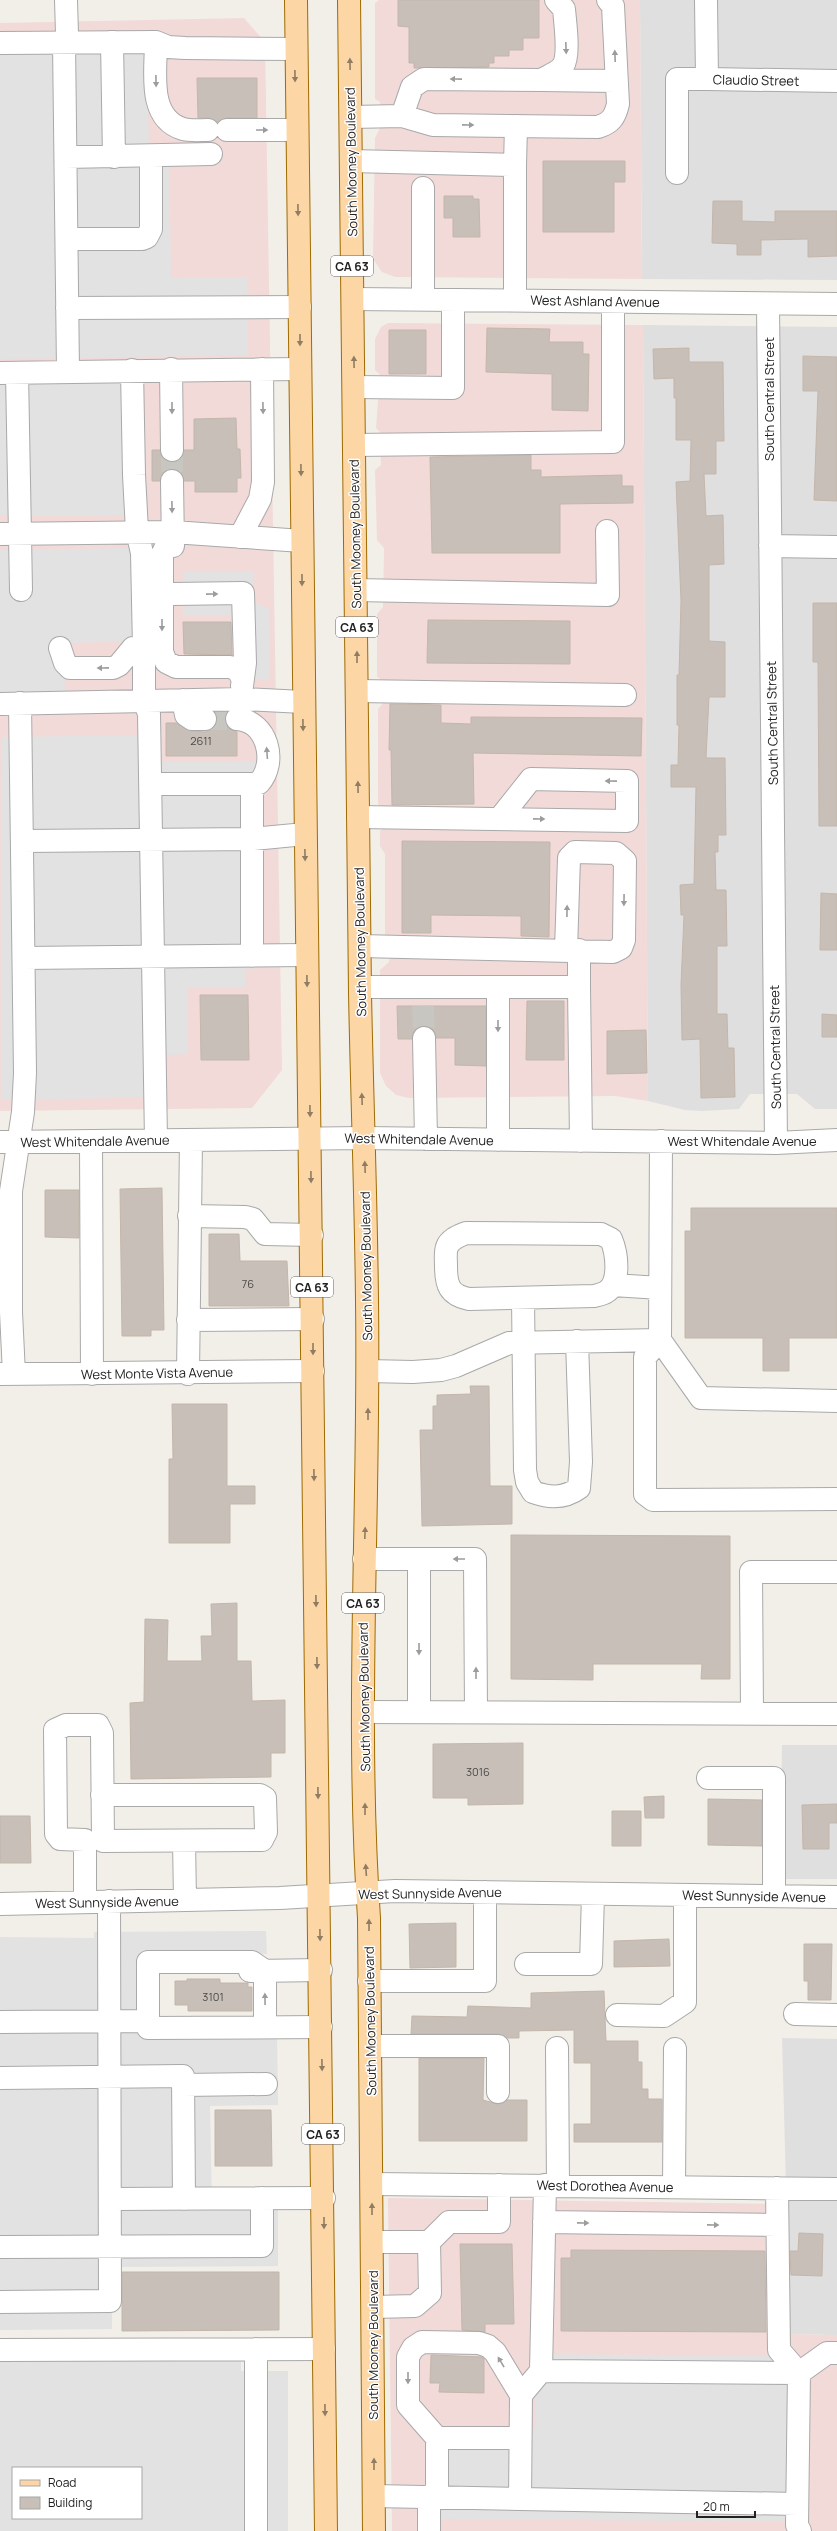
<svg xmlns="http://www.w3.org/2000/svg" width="837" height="2531" viewBox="0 0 837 2531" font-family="Manrope,sans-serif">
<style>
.residential{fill:#e0dfdf}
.commercial{fill:#f2dad9}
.parking{fill:#e2e2e2;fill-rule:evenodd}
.building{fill:#c7bfb8;stroke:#c4b6ab}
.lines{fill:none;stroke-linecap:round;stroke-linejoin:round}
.minor-tunnel{stroke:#c8c6c1;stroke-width:22;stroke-dasharray:22 11;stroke-linecap:butt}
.minor-casing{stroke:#a9a9a9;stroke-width:24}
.major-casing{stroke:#a06b00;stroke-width:24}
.minor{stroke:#fff;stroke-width:22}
.major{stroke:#fcd6a4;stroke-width:22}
.oneway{fill:#9c9c9c}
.oneway2{fill:#8f7c63}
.labels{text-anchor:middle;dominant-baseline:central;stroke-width:3;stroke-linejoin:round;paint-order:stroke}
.number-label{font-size:11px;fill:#4b4948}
.shield{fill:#fff;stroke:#646464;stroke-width:1}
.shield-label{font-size:12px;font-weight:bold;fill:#222}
.street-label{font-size:13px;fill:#222;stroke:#fff}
</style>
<rect width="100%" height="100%" fill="#f2efe9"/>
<path class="residential" d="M 640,0 L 837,0 L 837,280 L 642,279 Z
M 643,325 L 837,327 L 837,1109 L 815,1109 L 797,1094 L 750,1094 L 739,1109 L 701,1111 L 685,1110 L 648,1101 Z
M 782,1745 L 837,1745 L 837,1879 L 780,1879 Z
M 782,2038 L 837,2039 L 837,2335 L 790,2334 Z"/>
<path class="commercial" d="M 379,0 L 640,0 L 642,279 L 395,277 L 382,272 L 373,259 L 375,138 L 380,128 L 380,102 L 375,99 L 375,3 Z
M 244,18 L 265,42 L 282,1070 L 252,1108 L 0,1111 L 0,23 Z
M 388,323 L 643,325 L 648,1101 L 615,1096 L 409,1098 L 396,1095 L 386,1086 L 380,1073 L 380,970 L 389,962 L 390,940 L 385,938 L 385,854 L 380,846 L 380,831 L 386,826 L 386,811 L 378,804 L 378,709 L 384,702 L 384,683 L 377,676 L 377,614 L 383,607 L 384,548 L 377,540 L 375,470 L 381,465 L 380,432 L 376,428 L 380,375 L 375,370 L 375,339 L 381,327 Z
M 388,2198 L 785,2204 L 790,2334 L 837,2335 L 837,2531 L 392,2531 Z"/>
<path class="parking" d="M 0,46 L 147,49 L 149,147 L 169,147 L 171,278 L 247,277 L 248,355 L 0,359 Z
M 125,383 L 127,515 L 0,516 L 0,384 Z
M 134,548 L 136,641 L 64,643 L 65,692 L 0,694 L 0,550 Z
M 183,571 L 253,571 L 253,601 L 269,609 L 269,680 L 244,680 L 244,616 L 183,616 Z
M 142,735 L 143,762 L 261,761 L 264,968 L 245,969 L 245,987 L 188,987 L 188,1054 L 166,1055 L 167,1097 L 1,1100 L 2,737 Z
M 266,1931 L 267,1954 L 144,1954 L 144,2036 L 277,2035 L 278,2105 L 210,2106 L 212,2208 L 278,2209 L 278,2266 L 112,2267 L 112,2329 L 0,2330 L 0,1937 L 94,1938 L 94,1932 Z
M 536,2354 L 775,2356 L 810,2381 L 809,2522 L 436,2519 L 437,2426 L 535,2427 Z
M 241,2359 L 241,2371 L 288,2371 L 288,2531 L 0,2531 L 0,2362 ZM 13,2468 L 141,2468 L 141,2518 L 13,2518 Z"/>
<path class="building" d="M 398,0 L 539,0 L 539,38 L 523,38 L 523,50 L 509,50 L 509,56 L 494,56 L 494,63 L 489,63 L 489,67 L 414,68 L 414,63 L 409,63 L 409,27 L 398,26 Z
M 197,78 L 257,78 L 257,118 L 227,118 L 218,122 L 208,118 L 198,118 Z
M 543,161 L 625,161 L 625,182 L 614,182 L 614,232 L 543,232 Z
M 444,196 L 473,196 L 473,199 L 479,199 L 480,237 L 453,237 L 453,218 L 444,218 Z
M 713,201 L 742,201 L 742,221 L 775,222 L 775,211 L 837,211 L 837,256 L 808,257 L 808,239 L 761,240 L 761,255 L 737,255 L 737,244 L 712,243 Z
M 487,328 L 550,329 L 549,342 L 583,342 L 583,354 L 589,354 L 588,411 L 552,410 L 552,374 L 486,372 Z
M 389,330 L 426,330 L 426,374 L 389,374 Z
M 689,348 L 689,362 L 723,362 L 724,441 L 716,441 L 716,474 L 704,474 L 706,516 L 723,515 L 724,564 L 709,565 L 709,641 L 725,642 L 725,697 L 709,697 L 706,758 L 725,758 L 726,835 L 718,835 L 718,852 L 715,852 L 716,890 L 726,890 L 727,946 L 717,946 L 717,1014 L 727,1014 L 728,1048 L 734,1048 L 735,1097 L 701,1098 L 700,1039 L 682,1040 L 681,985 L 684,915 L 681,915 L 680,885 L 694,884 L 696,787 L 671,787 L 671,765 L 678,765 L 679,725 L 677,725 L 677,675 L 679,675 L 681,601 L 676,482 L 690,481 L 691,440 L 676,440 L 676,398 L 674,398 L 674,378 L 654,379 L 653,349 Z
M 803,356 L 837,357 L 837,501 L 814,500 L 818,391 L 803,391 Z
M 236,418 L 237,449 L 240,449 L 241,478 L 237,478 L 237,492 L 195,492 L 195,481 L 184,481 L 182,474 L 172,469 L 165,471 L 160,481 L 152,481 L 152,450 L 160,450 L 166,461 L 178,461 L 184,450 L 194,450 L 194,419 Z
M 531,455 L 531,470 L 541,470 L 541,477 L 622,475 L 622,486 L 633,486 L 633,503 L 560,504 L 560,553 L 432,553 L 430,457 Z
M 813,603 L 837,603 L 837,826 L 819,826 L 818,662 L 813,662 Z
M 428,620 L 570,621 L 570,664 L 427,663 Z
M 183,622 L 231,622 L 232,655 L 184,654 Z
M 390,704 L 441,705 L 441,723 L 471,724 L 471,717 L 642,718 L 641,756 L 473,753 L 474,804 L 392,805 L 391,750 L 389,750 Z
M 217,718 L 225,718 L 228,728 L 237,732 L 237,756 L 166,756 L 166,723 L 177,723 L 192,731 L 205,732 L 216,726 Z
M 402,841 L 550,842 L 549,937 L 521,936 L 521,916 L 431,915 L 431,933 L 402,933 Z
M 821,893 L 837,894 L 837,950 L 820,950 Z
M 200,995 L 248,995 L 249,1060 L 201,1060 Z
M 527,1001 L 564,1001 L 564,1060 L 526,1060 Z
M 397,1006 L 486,1006 L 486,1066 L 455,1065 L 455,1038 L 436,1038 L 435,1032 L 430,1027 L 417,1028 L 412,1039 L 398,1039 Z
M 822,1014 L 837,1015 L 837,1037 L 822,1037 Z
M 646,1030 L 647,1073 L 607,1074 L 607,1031 Z
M 162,1188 L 164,1330 L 151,1330 L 151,1336 L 122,1336 L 120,1189 Z
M 45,1190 L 79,1190 L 79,1238 L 45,1237 Z
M 691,1208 L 837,1208 L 837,1338 L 789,1338 L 789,1371 L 763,1371 L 763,1338 L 685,1338 L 685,1231 L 691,1231 Z
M 209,1234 L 239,1234 L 240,1261 L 287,1261 L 289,1306 L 209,1306 Z
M 470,1386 L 489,1386 L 490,1486 L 512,1486 L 512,1524 L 422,1526 L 420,1430 L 433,1430 L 433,1406 L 437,1406 L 437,1395 L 471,1394 Z
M 172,1404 L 227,1404 L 227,1486 L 255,1486 L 255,1504 L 230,1504 L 230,1543 L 169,1543 L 169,1459 L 173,1459 Z
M 511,1535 L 730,1536 L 730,1679 L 701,1679 L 702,1664 L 593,1664 L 593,1680 L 511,1679 Z
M 237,1603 L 237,1661 L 251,1661 L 252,1701 L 285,1700 L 285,1753 L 271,1753 L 271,1777 L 131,1779 L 130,1703 L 144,1702 L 145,1619 L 168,1620 L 167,1661 L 202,1661 L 201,1636 L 212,1636 L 211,1604 Z
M 523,1743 L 523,1804 L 468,1805 L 468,1798 L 433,1798 L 433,1744 Z
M 664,1796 L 664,1818 L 645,1818 L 644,1797 Z
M 708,1799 L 762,1800 L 762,1846 L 708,1845 Z
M 837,1804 L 837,1823 L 829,1823 L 829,1849 L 803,1849 L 802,1805 Z
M 612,1811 L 641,1811 L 641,1846 L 612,1846 Z
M 0,1816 L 30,1816 L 31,1863 L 0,1863 Z
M 456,1923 L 456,1967 L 410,1968 L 409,1924 Z
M 669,1939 L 670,1966 L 614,1967 L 614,1941 Z
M 804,1944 L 832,1944 L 831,2000 L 808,2000 L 808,1981 L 804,1981 Z
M 187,1979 L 220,1979 L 220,1983 L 248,1983 L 248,1987 L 252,1987 L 252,2011 L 188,2011 L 188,2005 L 175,2005 L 175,1981 L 187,1981 Z
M 604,1991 L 606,2041 L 638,2041 L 638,2062 L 642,2062 L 642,2089 L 648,2089 L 648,2099 L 662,2099 L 662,2142 L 574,2142 L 574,2124 L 591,2124 L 591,2063 L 574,2063 L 574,2030 L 519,2031 L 519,2038 L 507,2038 L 498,2034 L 411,2034 L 412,2016 L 467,2017 L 468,2006 L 531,2008 L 531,1993 Z
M 419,2058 L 484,2058 L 483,2100 L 498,2104 L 507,2100 L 527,2100 L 527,2141 L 419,2141 Z
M 215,2110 L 271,2110 L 272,2166 L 215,2166 Z
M 799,2233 L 823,2234 L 822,2276 L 791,2275 L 790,2251 L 798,2251 Z
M 460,2244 L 512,2244 L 514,2324 L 485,2324 L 485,2332 L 462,2330 Z
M 571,2250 L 765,2251 L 766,2332 L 561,2331 L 561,2258 L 571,2258 Z
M 122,2272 L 279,2272 L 279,2330 L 122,2331 Z
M 431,2355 L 482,2357 L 484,2359 L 484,2393 L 439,2392 L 440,2383 L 430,2383 Z"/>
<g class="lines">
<path class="minor-tunnel" d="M 172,450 L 172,481
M 205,719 L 237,719
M 423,1006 L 424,1038"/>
<g class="minor-casing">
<path id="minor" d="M 66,0 L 67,34 L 64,42 L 68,371
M 706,0 L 707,79 L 837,81
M 112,42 L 114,157
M 156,42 C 156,71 147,118 183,129 C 190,131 200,130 208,130
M 0,43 L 156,42 L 168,47 L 185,48 L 295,49
M 541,80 L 616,81
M 402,116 L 412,87 L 424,79 L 541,80 C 548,76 558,73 563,66 C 570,55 565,22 564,9 L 556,0
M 351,117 L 402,116 L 433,125 L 598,127 C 611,123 615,117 618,104 L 613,6 L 608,0
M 227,130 L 296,130
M 66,157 L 211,154
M 351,161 L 515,165 L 516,126
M 515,165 L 515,300
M 677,173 L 677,79 L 707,79
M 423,188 L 423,299
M 67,237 L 77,239 L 142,239 L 147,237 L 151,229 L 151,157
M 353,299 L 837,304
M 768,304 L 776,1143
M 67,308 L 300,307
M 171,369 L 172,450
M 0,373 L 300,369
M 17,373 L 21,590
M 354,387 L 453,388 L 453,300
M 354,445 L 613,442 L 613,302
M 172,481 L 173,546
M 173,532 L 162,555 L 162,652 L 166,662 L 176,667 L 230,667 L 238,670 L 242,678
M 0,534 L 173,532 L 302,541
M 240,537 L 260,499 L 263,482 L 262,369
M 770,546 L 837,547
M 356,590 L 608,595 L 607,531
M 147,591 L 173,594 L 243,593 L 245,663 L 242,686
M 60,648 L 65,663 L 70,668 L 113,668 L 119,665 L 133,648 L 144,648 L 142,553 L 137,531 L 134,475 L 132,370
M 144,648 L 144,700 L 149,714 L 156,1140
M 357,691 L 625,695
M 183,700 L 186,715 L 192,719 L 205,719
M 0,704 L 243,699 L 303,702
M 237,719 C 267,721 278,762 259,783 L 252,784
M 151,784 L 252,784 L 252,956
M 358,817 L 627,821 L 627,781 L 531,779 L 500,818
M 23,841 L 253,839 L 305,834
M 360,946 L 613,952 L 621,948 L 624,940 L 625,861 L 616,853 L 575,852 L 569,858 L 566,950
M 579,950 L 579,987
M 24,958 L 306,955
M 360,987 L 579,987 L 581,1141
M 498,987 L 498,1140
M 424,1038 L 426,1139
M 91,1141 L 92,1374
M 0,1142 L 364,1138 L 776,1143 L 837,1140
M 189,1216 L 245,1217 L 253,1219 L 265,1234 L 312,1235
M 466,1233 L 601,1234 L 611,1239 C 617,1253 621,1283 606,1292 C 603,1294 598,1295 594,1296 L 469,1299 C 449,1295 446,1285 446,1266 C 446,1260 445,1252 447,1247 C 450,1239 459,1236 466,1233 Z
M 613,1285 L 660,1288
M 523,1298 L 525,1470 L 527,1482 L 533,1492 C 549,1498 564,1499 579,1488 L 581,1462 L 577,1341
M 188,1320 L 313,1319
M 368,1371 L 413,1372 L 441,1370 L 456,1366 L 509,1343 L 660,1340 L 661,1141
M 0,1374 L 313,1371
M 14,1374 L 11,1312 L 11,1191 L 23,1112 L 25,1073 L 20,703
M 188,1374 L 191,1140
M 837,1401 L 701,1398 L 660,1340 L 645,1357 L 645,1494 L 653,1500 L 837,1499
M 364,1559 L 419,1559
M 364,1712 L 837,1714
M 419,1712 L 419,1559 L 475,1559 L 476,1712
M 752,1713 L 751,1572 L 837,1572
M 708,1778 L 774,1778 L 774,1896
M 184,1841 L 185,1900
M 85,1902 L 85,1840 L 60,1839 L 56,1834 L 55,1730 L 66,1725 L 98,1725 L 102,1733 L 103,1841 L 262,1840 L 266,1832 L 265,1798 L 260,1795 L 102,1795
M 0,1904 L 280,1898 L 395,1891 L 837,1897
M 526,1964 L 591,1964 L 593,1894
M 250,1971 L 321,1970
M 265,1971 L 252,1962 L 148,1962 L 148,2028 L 321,2027
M 265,1971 L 265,2027
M 369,1981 L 485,1981 L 485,1892
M 795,2014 L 837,2015
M 617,2015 L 664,2016 L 685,2002 L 685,1895
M 0,2022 L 148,2021
M 370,2046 L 498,2046 L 498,2092
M 557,2048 L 558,2185
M 0,2078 L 183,2076 L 184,2199
M 183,2085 L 266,2084
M 372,2184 L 837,2189
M 674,2187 L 675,2049
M 777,2188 L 779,2350 L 799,2373 L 797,2525 L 800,2531
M 110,2199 L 324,2198
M 544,2222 L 777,2225
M 373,2242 L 429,2242
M 0,2247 L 262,2246 L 262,2198
M 0,2302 L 110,2301 L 109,1901
M 373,2307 L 415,2306 L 430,2293 L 429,2242 L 449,2222 L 499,2222 L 499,2185
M 256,2349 L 256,2531
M 0,2350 L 324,2349
M 541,2371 L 799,2373 L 827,2353 L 837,2353
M 437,2438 L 408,2405 L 408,2357 L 413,2348 L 422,2342 L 479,2343 L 488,2346 L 495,2352 L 521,2395
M 374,2496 L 520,2499 L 521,2395 L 541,2371 L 545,2185
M 429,2496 L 429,2531
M 437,2497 L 437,2438 L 520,2438
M 520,2499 L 797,2504"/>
</g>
<g class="major-casing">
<path id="major" d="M 296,0 L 326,2531
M 349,0 C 352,331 355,662 360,993 C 362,1096 366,1199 367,1301 C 370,1507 355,1713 369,1918 L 374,2531"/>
</g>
<use href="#minor" class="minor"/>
<use href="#major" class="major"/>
</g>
<defs><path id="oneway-solid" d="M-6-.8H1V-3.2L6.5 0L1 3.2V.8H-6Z"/></defs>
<g class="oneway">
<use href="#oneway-solid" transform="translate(566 48) rotate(88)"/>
<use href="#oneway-solid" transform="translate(615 56) rotate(-92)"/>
<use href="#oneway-solid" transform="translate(456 79) rotate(-179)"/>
<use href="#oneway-solid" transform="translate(156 81) rotate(89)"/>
<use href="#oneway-solid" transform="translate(468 125) rotate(1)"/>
<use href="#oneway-solid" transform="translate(262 130)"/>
<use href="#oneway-solid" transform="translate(172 408) rotate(90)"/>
<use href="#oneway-solid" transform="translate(263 408) rotate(89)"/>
<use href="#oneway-solid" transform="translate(172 507) rotate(89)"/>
<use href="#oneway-solid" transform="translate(212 594) rotate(-1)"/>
<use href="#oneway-solid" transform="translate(162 625) rotate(90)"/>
<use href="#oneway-solid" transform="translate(103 668) rotate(179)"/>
<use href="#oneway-solid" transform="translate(267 753) rotate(-94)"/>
<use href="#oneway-solid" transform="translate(611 781) rotate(-179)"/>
<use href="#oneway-solid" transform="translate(539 819) rotate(1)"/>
<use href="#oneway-solid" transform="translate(624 900) rotate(91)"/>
<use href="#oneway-solid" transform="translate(567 911) rotate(-89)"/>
<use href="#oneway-solid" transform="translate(498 1026) rotate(90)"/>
<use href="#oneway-solid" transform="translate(459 1559) rotate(180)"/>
<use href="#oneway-solid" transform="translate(419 1649) rotate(90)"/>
<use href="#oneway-solid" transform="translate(476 1673) rotate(-90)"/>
<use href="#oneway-solid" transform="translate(265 1999) rotate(-91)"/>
<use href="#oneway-solid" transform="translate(583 2223) rotate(1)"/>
<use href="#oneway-solid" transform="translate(713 2225) rotate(1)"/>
<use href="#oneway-solid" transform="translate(501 2362) rotate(-121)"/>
<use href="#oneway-solid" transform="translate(408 2378) rotate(90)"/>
</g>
<g class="oneway2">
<use href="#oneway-solid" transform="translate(350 64) rotate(-91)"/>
<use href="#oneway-solid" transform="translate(295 76) rotate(89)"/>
<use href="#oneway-solid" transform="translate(298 210) rotate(89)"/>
<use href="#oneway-solid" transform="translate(300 340) rotate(90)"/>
<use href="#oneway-solid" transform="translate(354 362) rotate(-91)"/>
<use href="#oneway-solid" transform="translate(301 470) rotate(89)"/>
<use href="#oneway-solid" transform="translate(302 580) rotate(90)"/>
<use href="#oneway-solid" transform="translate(357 657) rotate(-90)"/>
<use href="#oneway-solid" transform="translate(303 725) rotate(89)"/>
<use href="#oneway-solid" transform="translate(358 787) rotate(-91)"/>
<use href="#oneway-solid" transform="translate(305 855) rotate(89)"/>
<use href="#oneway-solid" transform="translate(307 981) rotate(89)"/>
<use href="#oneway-solid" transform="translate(362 1099) rotate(-92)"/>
<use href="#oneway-solid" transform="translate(310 1111) rotate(89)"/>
<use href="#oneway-solid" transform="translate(365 1167) rotate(-92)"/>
<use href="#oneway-solid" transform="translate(311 1177) rotate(89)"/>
<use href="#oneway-solid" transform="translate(313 1349) rotate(90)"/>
<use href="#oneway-solid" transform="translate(368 1414) rotate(-90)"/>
<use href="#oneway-solid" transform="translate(314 1475) rotate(89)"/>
<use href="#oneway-solid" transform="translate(365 1533) rotate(-88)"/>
<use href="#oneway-solid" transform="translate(316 1601) rotate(89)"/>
<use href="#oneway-solid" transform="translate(317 1663) rotate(89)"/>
<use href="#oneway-solid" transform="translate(318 1793) rotate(89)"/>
<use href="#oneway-solid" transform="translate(365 1809) rotate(-90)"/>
<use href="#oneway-solid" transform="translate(366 1870) rotate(-94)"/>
<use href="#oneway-solid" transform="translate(369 1925) rotate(-90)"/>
<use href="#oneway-solid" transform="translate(320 1935) rotate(89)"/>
<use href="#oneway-solid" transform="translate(322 2065) rotate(89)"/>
<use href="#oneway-solid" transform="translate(372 2209) rotate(-90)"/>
<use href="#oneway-solid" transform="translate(324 2223) rotate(90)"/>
<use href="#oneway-solid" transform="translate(325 2410) rotate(89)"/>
<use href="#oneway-solid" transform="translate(374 2464) rotate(-90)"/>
</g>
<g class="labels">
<g class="number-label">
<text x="201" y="740">2611</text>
<text x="248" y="1283">76</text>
<text x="478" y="1771">3016</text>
<text x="213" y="1996">3101</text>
</g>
<g class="shield">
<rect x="331" y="256" width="42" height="20" rx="3"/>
<rect x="336" y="617" width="42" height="20" rx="3"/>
<rect x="291" y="1277" width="42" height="20" rx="3"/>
<rect x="342" y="1593" width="42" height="20" rx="3"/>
<rect x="302" y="2124" width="42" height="20" rx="3"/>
</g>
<g class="shield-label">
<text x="352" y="266">CA 63</text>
<text x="357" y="627">CA 63</text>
<text x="312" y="1287">CA 63</text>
<text x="363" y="1603">CA 63</text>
<text x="323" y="2134">CA 63</text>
</g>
<g class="street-label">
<text transform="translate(756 80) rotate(1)">Claudio Street</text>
<text transform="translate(351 162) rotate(-91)">South Mooney Boulevard</text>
<text transform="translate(595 301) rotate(1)">West Ashland Avenue</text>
<text transform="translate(769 399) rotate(-90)">South Central Street</text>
<text transform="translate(355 534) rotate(-91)">South Mooney Boulevard</text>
<text transform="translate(772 723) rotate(-91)">South Central Street</text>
<text transform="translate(360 942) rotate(-91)">South Mooney Boulevard</text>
<text transform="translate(775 1047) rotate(-91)">South Central Street</text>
<text transform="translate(419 1139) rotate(1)">West Whitendale Avenue</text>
<text transform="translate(95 1141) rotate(-1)">West Whitendale Avenue</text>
<text x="742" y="1141">West Whitendale Avenue</text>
<text transform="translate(366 1266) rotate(-91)">South Mooney Boulevard</text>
<text transform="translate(157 1373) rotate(-1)">West Monte Vista Avenue</text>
<text transform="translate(364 1697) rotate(-91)">South Mooney Boulevard</text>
<text transform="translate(430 1893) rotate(-1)">West Sunnyside Avenue</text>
<text transform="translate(754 1896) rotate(1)">West Sunnyside Avenue</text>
<text transform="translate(107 1902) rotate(-1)">West Sunnyside Avenue</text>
<text transform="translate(370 2021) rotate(-91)">South Mooney Boulevard</text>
<text transform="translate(605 2186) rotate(1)">West Dorothea Avenue</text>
<text transform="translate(373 2345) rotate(-90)">South Mooney Boulevard</text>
</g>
</g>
<rect x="12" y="2467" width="130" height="52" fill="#ffffff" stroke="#a7a7a7"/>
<rect x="20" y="2480" width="20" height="6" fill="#fcd6a4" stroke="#a7a7a7"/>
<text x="48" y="2487" font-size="12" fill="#222222">Road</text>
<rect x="20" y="2497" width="20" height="12" fill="#c7bfb8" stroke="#a7a7a7"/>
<text x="48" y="2507" font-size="12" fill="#222222">Building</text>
<path d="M697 2511v6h58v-6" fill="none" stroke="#222222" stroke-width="2"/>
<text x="703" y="2511" font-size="12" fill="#222222" stroke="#ffffff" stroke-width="3" paint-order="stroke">20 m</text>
</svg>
